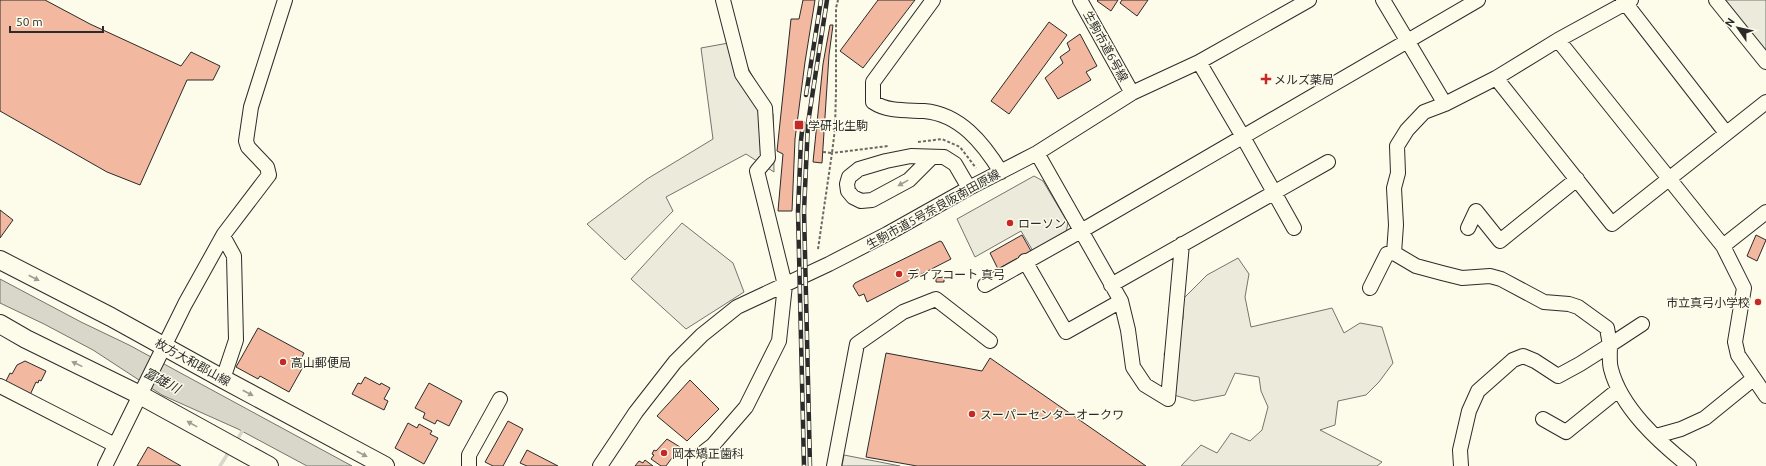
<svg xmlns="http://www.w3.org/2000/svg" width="1766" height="466" viewBox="0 0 1766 466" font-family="Ubuntu,'Noto Sans JP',sans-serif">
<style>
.green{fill:#ecebdb;stroke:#74746e}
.parking{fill:#eceadb;stroke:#74746e}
.water{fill:#d8d7c9;stroke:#74746e}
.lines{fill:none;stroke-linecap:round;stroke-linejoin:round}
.stream{stroke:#d8d7c9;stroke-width:3.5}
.building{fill:#f2b8a0;stroke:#2b2b2b}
.minor-casing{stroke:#2b2b2b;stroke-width:16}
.major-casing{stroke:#2b2b2b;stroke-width:20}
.path{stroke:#6a6964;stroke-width:2;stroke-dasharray:3 2;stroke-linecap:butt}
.minor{stroke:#fdfbea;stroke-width:14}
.major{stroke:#fdfbea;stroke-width:18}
.rail-casing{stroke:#2b2b2b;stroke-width:4.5}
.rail{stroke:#fdfbea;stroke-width:3;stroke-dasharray:9;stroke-linecap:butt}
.oneway{fill:#9e9d94}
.poi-dot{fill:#c62828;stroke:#fdfbea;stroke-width:1.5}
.labels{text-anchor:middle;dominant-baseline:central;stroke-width:3;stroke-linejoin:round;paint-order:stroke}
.street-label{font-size:12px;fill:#2b2b2b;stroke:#fdfbea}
.poi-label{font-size:12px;fill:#2b2b2b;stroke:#fdfbea;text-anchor:start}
.water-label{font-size:13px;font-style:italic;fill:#2b2b2b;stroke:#fdfbea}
</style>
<rect width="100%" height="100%" fill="#fdfbea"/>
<path class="green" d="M 1724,0 L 1766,0 L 1766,52 Z
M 1238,258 L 1249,274 L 1245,297 L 1251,327 L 1332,308 L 1344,333 L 1360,323 L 1382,327 L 1393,363 L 1379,382 L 1366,395 L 1338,401 L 1335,425 L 1320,430 L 1382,462 L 1377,466 L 1181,466 L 1201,445 L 1217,453 L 1231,433 L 1250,441 L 1262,430 L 1268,407 L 1261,391 L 1259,377 L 1235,373 L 1225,395 L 1194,401 L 1174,395 L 1164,354 L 1183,319 L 1183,299 L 1207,275 Z"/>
<path class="parking" d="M 734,42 L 773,114 L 774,172 L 746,154 L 666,197 L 673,211 L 625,260 L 587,224 L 647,179 L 713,139 L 701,48 Z
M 1034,176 L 1043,181 L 1068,223 L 1066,232 L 1033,251 L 1021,231 L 975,257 L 957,219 Z
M 682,223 L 733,263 L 744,292 L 686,329 L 631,279 Z
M 844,455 L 900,466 L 842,466 Z"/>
<path class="water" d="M 0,279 L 81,322 L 129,345 L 352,466 L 307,466 L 238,429 L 162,395 L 93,350 L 44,324 L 0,303 Z"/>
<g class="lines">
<path class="stream" d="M 236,442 L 244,428
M 220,466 L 230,450"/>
</g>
<path class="building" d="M 0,0 L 45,0 L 90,24 L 181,66 L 191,52 L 220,66 L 213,80 L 187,80 L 140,185 L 107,172 L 0,111 Z
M 803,0 L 815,0 L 805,62 L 795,139 L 792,211 L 778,211 L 783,154 L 777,151 L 791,19 L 799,19 Z
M 878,0 L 915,0 L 863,68 L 840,51 Z
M 1098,0 L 1118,0 L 1111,11 L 1097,1 Z
M 1122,0 L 1148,0 L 1137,16 L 1120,3 Z
M 1049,22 L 1067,35 L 1009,114 L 991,101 Z
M 830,25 L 833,25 L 829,55 L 822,163 L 813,162 L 823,64 Z
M 1080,34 L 1097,66 L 1086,72 L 1091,80 L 1058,99 L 1045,78 L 1063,63 L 1060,57 L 1070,50 L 1067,43 Z
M 0,210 L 13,220 L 0,238 Z
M 1022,235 L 1031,251 L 998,269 L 990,253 Z
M 1756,235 L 1766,240 L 1757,261 L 1747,256 Z
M 940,241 L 942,242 L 951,259 L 867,302 L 864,294 L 859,296 L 853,286 L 855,283 Z
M 944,277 L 944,282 L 936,282 L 936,278 Z
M 258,328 L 304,353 L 298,365 L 303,367 L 289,392 L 260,376 L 258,379 L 236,367 Z
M 886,353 L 982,371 L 990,358 L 1146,466 L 917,466 L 866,457 Z
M 25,361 L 46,371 L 41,381 L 39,380 L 38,383 L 36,382 L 30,395 L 5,383 L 10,373 L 12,374 L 17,365 Z
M 365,377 L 380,385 L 381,383 L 390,388 L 384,399 L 388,401 L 384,410 L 352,394 L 358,383 L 361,384 Z
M 690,380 L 719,409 L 687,441 L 657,416 Z
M 429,383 L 462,401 L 449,426 L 437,420 L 435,424 L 423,418 L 425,413 L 415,408 Z
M 508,421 L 523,429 L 503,466 L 493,466 L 485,462 Z
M 408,423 L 417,428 L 419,424 L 432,431 L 430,434 L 438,438 L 424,464 L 395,448 Z
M 667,439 L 680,447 L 666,466 L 661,466 L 651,459 L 654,455 L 652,454 L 654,450 L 656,451 Z
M 148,447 L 181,466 L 137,466 Z
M 527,450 L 558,466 L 527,466 L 520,463 Z
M 645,460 L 653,466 L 635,466 L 639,461 L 643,463 Z"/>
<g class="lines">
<g class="minor-casing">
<path id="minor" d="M 933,0 L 873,82 L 873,102 C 888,112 906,110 924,111 C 960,114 983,143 1001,172
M 1080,0 L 1132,93
M 1383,0 L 1445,104
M 1623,0 L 1726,133
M 1716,0 L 1766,62
M 1558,40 L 1723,246 L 1744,288 L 1735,342 L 1738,355 L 1766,396
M 1199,62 L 1243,137 L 1294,228
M 1496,78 L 1612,224 L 1766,102
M 1037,153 L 1121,301 L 1128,330 L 1133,367 L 1145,385 L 1168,399 L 1182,244
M 932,157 L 909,180 L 872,200 L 861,201 L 853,197 L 848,191 L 847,184 L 849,177 L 859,169 L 886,161 L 911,156 L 944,157 L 955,164 L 969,188
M 1468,228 L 1476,211 L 1500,241 L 1577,179
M 223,236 L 234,256 L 236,340 L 223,379
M 1723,246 L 1766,212
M 1394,253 L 1396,225 L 1394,188 L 1398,173 L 1397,146 L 1407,130 L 1424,112 L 1445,104 L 1496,78 L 1558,40 L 1631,0
M 1025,261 L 1066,332 L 1121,301
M 985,285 L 1081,231 L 1478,0
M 1111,285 L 1328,162
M 1370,288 L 1387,254 L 1394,253 L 1416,266 L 1442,273 L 1462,278 L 1490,276 L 1501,279 L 1544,302 L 1569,304 L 1578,307 L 1607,328 L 1610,345 L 1580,364 L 1558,376 L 1535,361 L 1523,356 L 1513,360 L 1478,391 L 1469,411 L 1460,450 L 1461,466
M 1642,324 L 1610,345 C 1610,352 1609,362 1611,369 C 1621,408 1659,442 1689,466
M 0,386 L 115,445
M 1543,419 L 1566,432 L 1618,390
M 1656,436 L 1681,429 L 1705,418 L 1753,379
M 105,466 L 185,304 L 224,234 L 269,175 L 267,167 L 248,147 L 246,141 L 251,107 L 285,0
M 469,466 L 469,455 L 500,399
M 600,466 L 636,412 L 675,362 L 702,335 L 737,307 L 829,264 L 887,234 L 969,188 L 1037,153 L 1132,93 L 1199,62 L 1309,0
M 695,466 L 695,459 L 713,445 L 746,407 L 779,341 L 785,285 L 757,171 L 768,158 L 765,108 L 742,74 L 723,0
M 834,466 L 857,344 L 903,312 L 936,299 L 990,341"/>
</g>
<g class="major-casing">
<path id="major" d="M 0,260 L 111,317 L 223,379 L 385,466
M 0,324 L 26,339 L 140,395 L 269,466"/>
</g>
<path class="path" d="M 918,142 L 942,139 L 960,147 L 976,168
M 823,152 L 832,153 L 835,129 L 836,91 L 836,8 L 838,0
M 818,249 L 832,153 L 888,146"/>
<use href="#minor" class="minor"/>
<use href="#major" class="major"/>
<g class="rail-casing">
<path id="rail" d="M 806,95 L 821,0
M 803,123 L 801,140 L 798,211 L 804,466
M 810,466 L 804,211 L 808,123 L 827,0"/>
</g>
<use href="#rail" class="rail"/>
</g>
<defs><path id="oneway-solid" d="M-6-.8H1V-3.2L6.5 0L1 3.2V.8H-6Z"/></defs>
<g class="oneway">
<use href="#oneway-solid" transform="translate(903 183) rotate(151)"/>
<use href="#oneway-solid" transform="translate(34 278) rotate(27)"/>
<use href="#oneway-solid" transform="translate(77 364) rotate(-154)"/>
<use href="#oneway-solid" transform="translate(248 393) rotate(28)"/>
<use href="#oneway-solid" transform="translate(192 424) rotate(-151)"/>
<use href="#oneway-solid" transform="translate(362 454) rotate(28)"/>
</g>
<g class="poi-dot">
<path d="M1264 73h4v4h4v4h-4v4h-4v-4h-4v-4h4z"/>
<rect x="794" y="120" width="10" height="10" rx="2"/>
<circle cx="1010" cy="223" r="4"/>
<circle cx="899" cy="274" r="4"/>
<circle cx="1758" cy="302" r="4"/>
<circle cx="283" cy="362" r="4"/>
<circle cx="972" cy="414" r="4"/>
<circle cx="664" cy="453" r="4"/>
</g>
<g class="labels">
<g class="street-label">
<text transform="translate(1106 46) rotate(61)">生駒市道6号線</text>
<text transform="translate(933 209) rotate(-29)">生駒市道5号奈良阪南田原線</text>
<text transform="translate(193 362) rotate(29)">枚方大和郡山線</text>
</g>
<g class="poi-label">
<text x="1274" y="79">メルズ薬局</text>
<text x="808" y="125">学研北生駒</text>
<text x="1018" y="223">ローソン</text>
<text x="907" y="274">ディアコート 真弓</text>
<text x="1750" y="302" text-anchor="end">市立真弓小学校</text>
<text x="291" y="362">高山郵便局</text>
<text x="980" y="414">スーパーセンターオークワ</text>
<text x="672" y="453">岡本矯正歯科</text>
</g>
<g class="water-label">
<text transform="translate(162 380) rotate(28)">富雄川</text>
</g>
</g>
<g transform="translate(1738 28) rotate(304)" stroke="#fdfbea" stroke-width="3" paint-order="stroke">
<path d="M0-3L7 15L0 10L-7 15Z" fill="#2b2b2b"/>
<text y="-6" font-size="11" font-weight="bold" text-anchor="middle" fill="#2b2b2b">N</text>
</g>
<path d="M10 26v6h93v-6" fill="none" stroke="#2b2b2b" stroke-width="2"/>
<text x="16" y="26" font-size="12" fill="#2b2b2b" stroke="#fdfbea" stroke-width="3" paint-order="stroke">50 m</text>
</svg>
